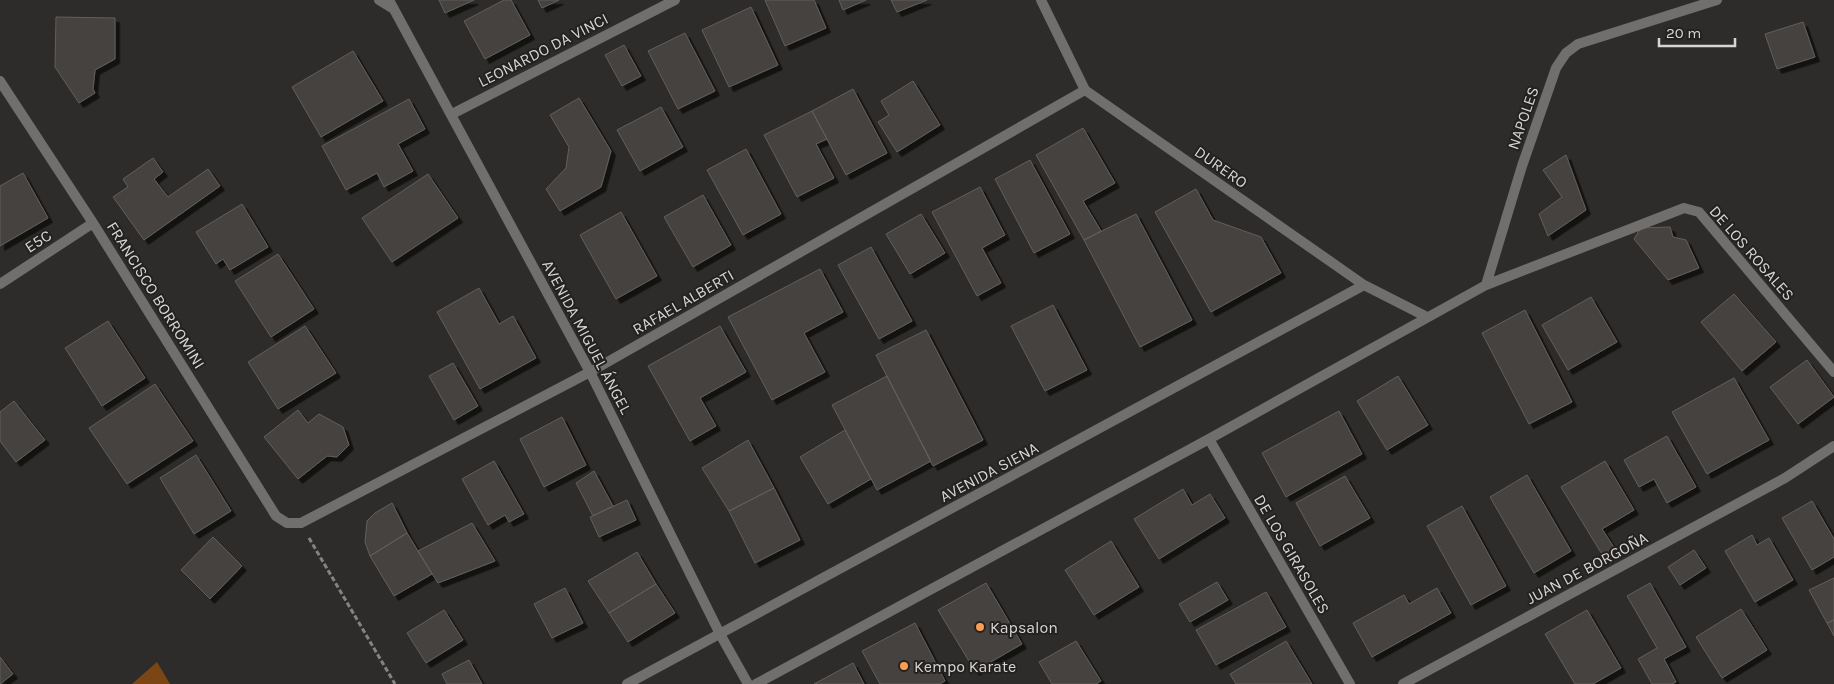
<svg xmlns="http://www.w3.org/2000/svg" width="1834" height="684" viewBox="0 0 1834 684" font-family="Karla,sans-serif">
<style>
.green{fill:#7c4614}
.building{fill:#444240;stroke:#625f5d;filter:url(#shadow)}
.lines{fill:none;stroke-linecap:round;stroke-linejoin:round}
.path{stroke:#858382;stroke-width:3;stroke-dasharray:5 2.5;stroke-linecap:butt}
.street{stroke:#706f6e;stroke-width:10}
.poi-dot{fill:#fb9e50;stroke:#242220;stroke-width:2}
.labels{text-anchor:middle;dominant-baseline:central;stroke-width:4;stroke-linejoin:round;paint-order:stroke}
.street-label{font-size:16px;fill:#d7d5d4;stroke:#242220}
.poi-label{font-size:16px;fill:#d7d5d4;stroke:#242220;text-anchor:start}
</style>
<defs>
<filter id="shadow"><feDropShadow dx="4.5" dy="4.5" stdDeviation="0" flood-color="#0009"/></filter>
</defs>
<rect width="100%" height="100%" fill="#2e2c2a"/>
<path class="green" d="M 157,662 L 170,684 L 132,684 Z"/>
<path class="building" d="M 439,0 L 474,0 L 445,13 Z
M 504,0 L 511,0 L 530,35 L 485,59 L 464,21 Z
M 538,0 L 559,0 L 542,8 Z
M 765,0 L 814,0 L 826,28 L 785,46 Z
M 839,0 L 866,0 L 843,10 Z
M 891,0 L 927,0 L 897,12 Z
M 751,7 L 778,65 L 729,87 L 702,30 Z
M 56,17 L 115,18 L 115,59 L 95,70 L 93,89 L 95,93 L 79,103 L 55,67 Z
M 1803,22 L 1815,57 L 1777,69 L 1765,34 Z
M 685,33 L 715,91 L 678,109 L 648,51 Z
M 624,45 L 641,76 L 622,86 L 605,55 Z
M 353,51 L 383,101 L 321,137 L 292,87 Z
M 913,81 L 940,125 L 897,152 L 878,122 L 889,115 L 881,101 Z
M 853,89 L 887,153 L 846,175 L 812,111 Z
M 579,98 L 611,151 L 601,187 L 560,211 L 546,189 L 566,168 L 569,147 L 550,115 Z
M 409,99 L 425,129 L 398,144 L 413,171 L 384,187 L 377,173 L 346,190 L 322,146 Z
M 661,107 L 683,147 L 640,171 L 617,130 Z
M 812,111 L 827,139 L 816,144 L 834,178 L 797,197 L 764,135 Z
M 1083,128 L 1115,183 L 1083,201 L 1101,231 L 1084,240 L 1036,155 Z
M 746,149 L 781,214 L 743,235 L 707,170 Z
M 1566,155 L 1586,210 L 1548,236 L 1539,214 L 1562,197 L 1543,170 Z
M 153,158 L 163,172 L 154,179 L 168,197 L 208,169 L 220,186 L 144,240 L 113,197 L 128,187 L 123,179 Z
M 1030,160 L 1070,234 L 1034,253 L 995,179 Z
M 23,173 L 48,218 L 0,246 L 0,186 Z
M 428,174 L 458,218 L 392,262 L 362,218 Z
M 980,187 L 1005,235 L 982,248 L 1001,283 L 977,296 L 932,212 Z
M 1196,189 L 1213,220 L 1261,237 L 1281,273 L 1211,312 L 1155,212 Z
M 703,195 L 731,245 L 693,267 L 664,217 Z
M 242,204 L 268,247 L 230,270 L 223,259 L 216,264 L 196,232 Z
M 621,212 L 657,276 L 616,299 L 580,235 Z
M 921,214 L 945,253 L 910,274 L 886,234 Z
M 1136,214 L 1192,320 L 1140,347 L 1084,240 Z
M 1670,227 L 1673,237 L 1686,240 L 1699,268 L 1668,280 L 1634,239 L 1641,228 Z
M 871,247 L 912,321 L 879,339 L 838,265 Z
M 278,254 L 314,309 L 271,337 L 235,281 Z
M 820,269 L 843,312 L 804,333 L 825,372 L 772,400 L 728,317 Z
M 479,288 L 499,324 L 513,316 L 536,358 L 480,389 L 437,312 Z
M 1734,294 L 1776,342 L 1742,371 L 1701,322 Z
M 1591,297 L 1617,342 L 1568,370 L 1542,325 Z
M 1053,305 L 1087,370 L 1045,391 L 1011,326 Z
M 1525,310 L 1572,402 L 1529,424 L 1482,333 Z
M 108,321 L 145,378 L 102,406 L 65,348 Z
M 305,326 L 336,373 L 278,409 L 248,362 Z
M 720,326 L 746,372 L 700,398 L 716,426 L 690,441 L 648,366 Z
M 926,330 L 983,440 L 933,466 L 876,355 Z
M 1807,360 L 1834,397 L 1798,424 L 1770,387 Z
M 453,363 L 478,406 L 454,420 L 429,376 Z
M 887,376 L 931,461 L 877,490 L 832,405 Z
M 1398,376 L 1428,425 L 1387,450 L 1357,401 Z
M 1734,378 L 1769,440 L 1707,474 L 1672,412 Z
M 155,384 L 193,441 L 127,484 L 89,428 Z
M 14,401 L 45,440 L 16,462 L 0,441 L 0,412 Z
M 298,410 L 308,423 L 319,414 L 343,427 L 349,445 L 337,457 L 327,456 L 298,479 L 264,437 Z
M 1339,411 L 1362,454 L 1286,497 L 1262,453 Z
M 562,417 L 586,465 L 544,487 L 520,439 Z
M 845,430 L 871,479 L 828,504 L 800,457 Z
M 1667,436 L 1696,487 L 1667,503 L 1654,479 L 1639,487 L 1624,460 Z
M 748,440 L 774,488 L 729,511 L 702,468 Z
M 196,455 L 231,511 L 194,534 L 160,478 Z
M 494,461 L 524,514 L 509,522 L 505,515 L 488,525 L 462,479 Z
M 1605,461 L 1634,510 L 1602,529 L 1615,549 L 1603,556 L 1561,487 Z
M 594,471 L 613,506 L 593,516 L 576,483 Z
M 1527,475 L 1571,551 L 1534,573 L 1490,497 Z
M 1345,476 L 1370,518 L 1320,546 L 1296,503 Z
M 774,488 L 800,540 L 755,563 L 729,511 Z
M 1183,489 L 1192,505 L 1210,494 L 1225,518 L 1159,559 L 1134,519 Z
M 627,500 L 636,520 L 599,537 L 590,517 Z
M 1812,501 L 1834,539 L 1834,557 L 1812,570 L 1782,518 Z
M 392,503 L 407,533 L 370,556 L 365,542 L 367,521 L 375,513 Z
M 1462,506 L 1506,586 L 1471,605 L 1427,526 Z
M 472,523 L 495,561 L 438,583 L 418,551 Z
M 407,533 L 432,574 L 394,596 L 370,556 Z
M 1752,535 L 1757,545 L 1769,538 L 1793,580 L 1755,602 L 1725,551 Z
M 213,537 L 242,566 L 210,599 L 181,570 Z
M 1111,541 L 1139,587 L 1094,615 L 1065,570 Z
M 1694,550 L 1706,568 L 1680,585 L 1668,567 Z
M 637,552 L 656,584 L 609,613 L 588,581 Z
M 1834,578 L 1834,620 L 1827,623 L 1809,590 Z
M 1217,582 L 1228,600 L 1190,622 L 1179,604 Z
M 986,583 L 1022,644 L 975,671 L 938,610 Z
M 1650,583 L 1686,647 L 1664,659 L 1676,682 L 1672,684 L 1652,684 L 1638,659 L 1657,648 L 1627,596 Z
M 656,584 L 675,613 L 628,642 L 609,613 Z
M 565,588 L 583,623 L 552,638 L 534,604 Z
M 1437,588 L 1451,613 L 1372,657 L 1353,623 L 1404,595 L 1409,604 Z
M 1266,592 L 1286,627 L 1216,665 L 1196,630 Z
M 1741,609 L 1767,650 L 1722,678 L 1696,637 Z
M 444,610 L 463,640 L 426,663 L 407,633 Z
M 1587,610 L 1621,668 L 1593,684 L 1575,684 L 1545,634 Z
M 1834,620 L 1834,636 L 1827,623 Z
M 915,623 L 945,681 L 940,684 L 880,684 L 862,651 Z
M 1076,641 L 1101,681 L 1096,684 L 1052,684 L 1039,662 Z
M 1286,641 L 1312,684 L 1236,684 L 1230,674 Z
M 0,657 L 13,674 L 0,684 Z
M 469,660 L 482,684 L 447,684 L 442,674 Z
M 853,663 L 864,684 L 814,684 Z"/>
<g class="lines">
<path class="path" d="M 309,538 L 395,684"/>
<path class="street" d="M 379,0 L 392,8
M 389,0 L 590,372 L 720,634 L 748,684
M 1041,0 L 1085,90 L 1364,285 L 1427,317
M 0,81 L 93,223 L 276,516 L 287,523 L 301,523 L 590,372 L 1085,90
M 452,114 L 675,0
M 0,284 L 93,223
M 1486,285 L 1522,166 L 1556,68 L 1566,53 L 1578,44 L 1717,0
M 1209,439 L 1350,684
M 627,684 L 1364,285
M 756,684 L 1209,439 L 1486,285 L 1684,208 L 1699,212 L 1834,372
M 1403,684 L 1785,478 L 1834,446"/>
</g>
<g class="poi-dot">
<circle cx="980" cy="627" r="5"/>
<circle cx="904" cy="666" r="5"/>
</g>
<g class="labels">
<g class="street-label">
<text transform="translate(543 50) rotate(-27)">LEONARDO DA VINCI</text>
<text transform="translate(1523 118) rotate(-71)">NAPOLES</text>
<text transform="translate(1221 167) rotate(35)">DURERO</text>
<text transform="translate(38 241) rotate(-33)">E5C</text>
<text transform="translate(1752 253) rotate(49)">DE LOS ROSALES</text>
<text transform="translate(156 295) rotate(58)">FRANCISCO BORROMINI</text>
<text transform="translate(683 302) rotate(-30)">RAFAEL ALBERTI</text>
<text transform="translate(587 337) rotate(62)">AVENIDA MIGUEL ÁNGEL</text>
<text transform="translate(989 472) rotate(-28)">AVENIDA SIENA</text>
<text transform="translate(1292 554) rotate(60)">DE LOS GIRASOLES</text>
<text transform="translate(1587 568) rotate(-28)">JUAN DE BORGOÑA</text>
</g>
<g class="poi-label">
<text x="990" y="627">Kapsalon</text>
<text x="914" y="666">Kempo Karate</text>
</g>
</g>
<path d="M1659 38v8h76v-8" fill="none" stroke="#d7d5d4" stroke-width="2.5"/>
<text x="1666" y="38" font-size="15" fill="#d7d5d4" stroke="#242220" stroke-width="4" paint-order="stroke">20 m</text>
</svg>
